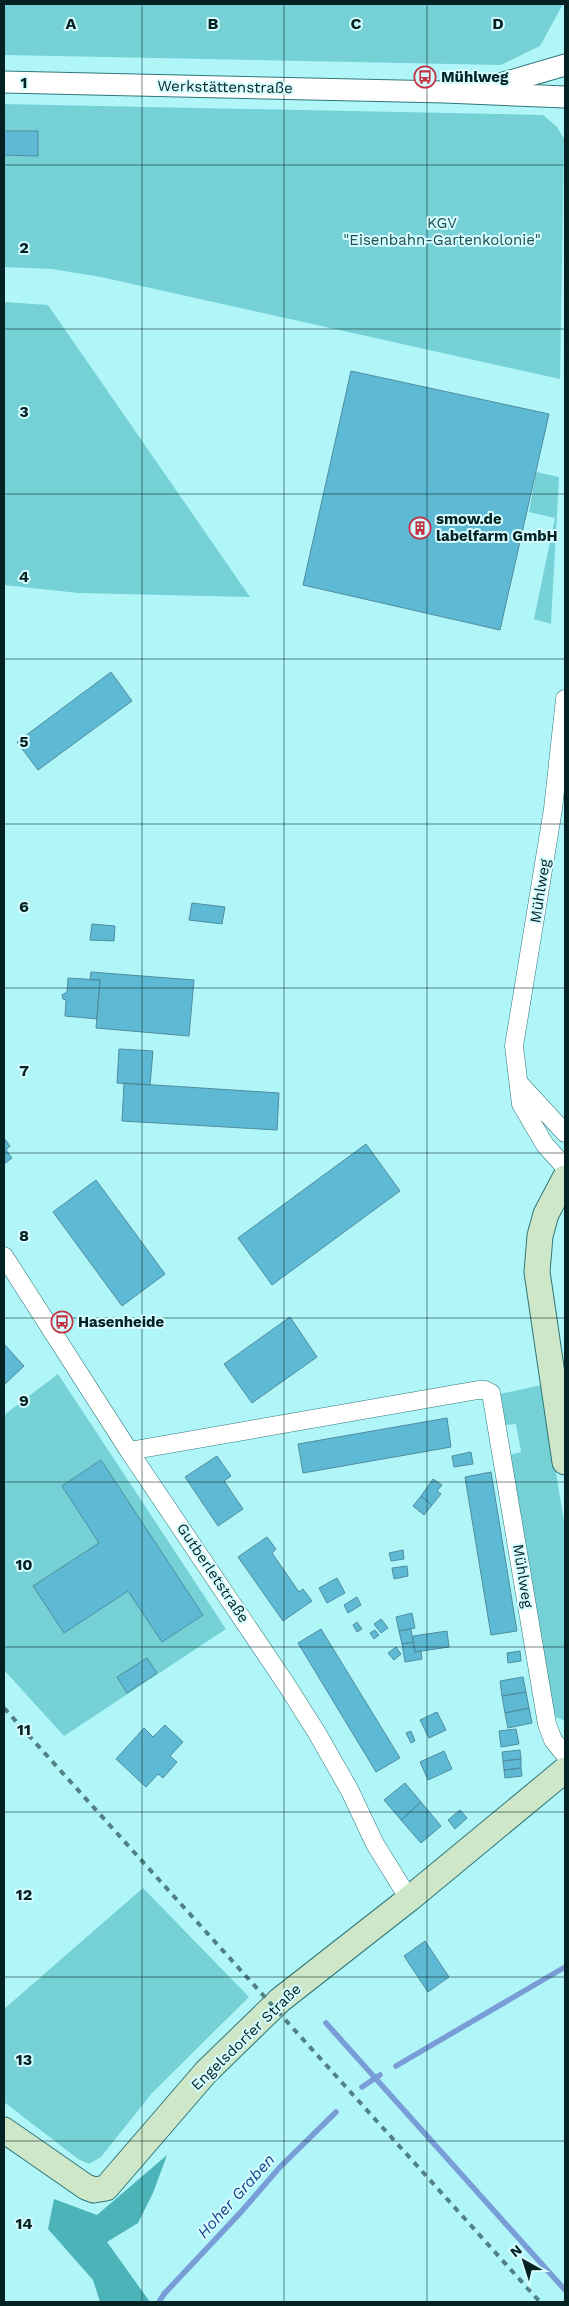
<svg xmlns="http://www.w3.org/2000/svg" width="569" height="2306" viewBox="0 0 569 2306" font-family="'Work Sans',sans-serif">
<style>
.green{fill:#75d1d5}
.forest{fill:#4cb3b8}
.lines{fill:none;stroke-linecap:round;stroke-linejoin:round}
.stream{stroke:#799dd6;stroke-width:5.5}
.building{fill:#5eb9d4;stroke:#4f8d9f}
.minor-casing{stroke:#307679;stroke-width:19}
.tertiary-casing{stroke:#307679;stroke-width:23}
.secondary-casing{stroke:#307679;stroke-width:27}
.minor{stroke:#fff;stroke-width:18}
.tertiary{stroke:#fff;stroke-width:21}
.secondary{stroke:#cee7c8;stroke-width:25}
.rail{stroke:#518183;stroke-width:4;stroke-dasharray:6 6;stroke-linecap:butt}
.grid{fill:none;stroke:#042123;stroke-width:1;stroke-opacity:0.55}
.labels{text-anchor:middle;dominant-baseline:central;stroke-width:4;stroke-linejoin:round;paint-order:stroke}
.poi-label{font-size:15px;font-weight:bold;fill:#042123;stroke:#d5fdff;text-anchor:start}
.street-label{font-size:15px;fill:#042123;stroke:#d5fdff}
.park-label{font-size:15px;fill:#204e50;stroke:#d5fdff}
.water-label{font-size:16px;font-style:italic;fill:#1a458a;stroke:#d5fdff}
.grid-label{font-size:16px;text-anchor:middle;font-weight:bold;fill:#042123;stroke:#d5fdff;stroke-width:4;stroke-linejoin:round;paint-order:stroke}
</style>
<rect width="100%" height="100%" fill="#b0f6f9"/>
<path class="green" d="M 4,4 L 563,4 L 540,46 L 501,65 L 4,55 Z
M 4,104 L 543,115 L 557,127 L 564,139 L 560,379 L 101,277 L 52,269 L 4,267 Z
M 4,302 L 48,305 L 250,597 L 78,593 L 4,585 Z
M 536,472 L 559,477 L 551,624 L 534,619 L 555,518 L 529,512 Z
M 58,1374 L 226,1629 L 64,1736 L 4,1670 L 4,1415 Z
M 542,1385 L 565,1528 L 565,1721 L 556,1717 L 553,1708 L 510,1455 L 521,1452 L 516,1424 L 506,1425 L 500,1394 Z
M 143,1888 L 249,1997 L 152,2093 L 101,2157 L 89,2164 L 78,2159 L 4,2102 L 4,2009 Z"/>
<path class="forest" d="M 167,2155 L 153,2193 L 138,2223 L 107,2242 L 150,2302 L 100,2302 L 93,2280 L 48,2229 L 54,2199 L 97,2215 Z"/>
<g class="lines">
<path class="stream" d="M 326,2023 L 565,2290
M 396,2066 L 565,1967
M 362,2087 L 380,2075
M 159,2302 L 164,2294 L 241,2212 L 280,2167 L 336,2112"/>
</g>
<path class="building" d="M 4,131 L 38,131 L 38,156 L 4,155 Z
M 351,371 L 549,414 L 500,630 L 303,585 Z
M 111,672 L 132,701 L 38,770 L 17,742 Z
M 192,903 L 225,907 L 222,924 L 189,920 Z
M 92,924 L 115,926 L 114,941 L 90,940 Z
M 91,972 L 194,980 L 189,1036 L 96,1028 L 100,980 L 90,980 Z
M 68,978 L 100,980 L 97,1019 L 65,1016 L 66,1000 L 63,999 L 62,995 L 67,992 Z
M 119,1049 L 153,1051 L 150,1085 L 117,1083 Z
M 124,1083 L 279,1093 L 277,1130 L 122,1121 Z
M 4,1138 L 10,1146 L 6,1150 L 12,1158 L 4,1164 Z
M 366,1144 L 400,1191 L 272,1285 L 238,1238 Z
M 96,1180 L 165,1274 L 122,1306 L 53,1212 Z
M 290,1317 L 317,1357 L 252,1403 L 224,1364 Z
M 4,1344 L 24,1366 L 4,1385 Z
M 447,1418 L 451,1447 L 303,1473 L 298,1444 Z
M 471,1452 L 473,1464 L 454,1467 L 452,1456 Z
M 217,1456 L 231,1476 L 224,1481 L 243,1509 L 218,1526 L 185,1477 Z
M 101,1460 L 203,1615 L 162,1642 L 128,1591 L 64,1633 L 33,1586 L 99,1543 L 62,1486 Z
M 491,1472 L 517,1631 L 491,1635 L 465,1477 Z
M 433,1479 L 442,1485 L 437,1491 L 441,1494 L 432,1505 L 421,1496 Z
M 421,1496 L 432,1505 L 424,1515 L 413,1506 Z
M 267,1537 L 276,1549 L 272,1553 L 299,1592 L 303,1589 L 312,1601 L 283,1621 L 238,1557 Z
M 403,1550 L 404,1559 L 391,1561 L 389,1553 Z
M 407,1566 L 408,1576 L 394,1579 L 392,1568 Z
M 337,1578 L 345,1593 L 327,1603 L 319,1588 Z
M 357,1597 L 361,1605 L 348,1613 L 344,1605 Z
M 412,1613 L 415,1628 L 399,1631 L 396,1617 Z
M 381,1619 L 388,1628 L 381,1633 L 374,1624 Z
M 357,1622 L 362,1629 L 357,1632 L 353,1625 Z
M 321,1629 L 400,1758 L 376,1772 L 298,1643 Z
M 411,1629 L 413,1642 L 402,1644 L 399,1631 Z
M 375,1630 L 379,1635 L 374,1639 L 370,1633 Z
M 447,1631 L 449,1647 L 415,1652 L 413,1636 Z
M 413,1642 L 415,1652 L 421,1651 L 422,1659 L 405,1662 L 402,1644 Z
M 396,1647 L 401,1654 L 394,1660 L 388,1653 Z
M 520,1651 L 521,1661 L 508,1663 L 507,1653 Z
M 147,1658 L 157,1673 L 127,1693 L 117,1677 Z
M 523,1677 L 526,1692 L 502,1696 L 500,1681 Z
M 526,1692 L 529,1708 L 505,1713 L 502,1696 Z
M 529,1708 L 532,1723 L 508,1728 L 505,1713 Z
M 437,1712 L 446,1730 L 429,1738 L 420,1720 Z
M 165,1725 L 183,1742 L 170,1756 L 177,1762 L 163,1778 L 158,1774 L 146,1787 L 116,1759 L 144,1728 L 153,1737 Z
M 516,1729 L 519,1744 L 501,1747 L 499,1731 Z
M 411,1731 L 415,1741 L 411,1743 L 406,1733 Z
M 520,1750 L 521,1759 L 503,1761 L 502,1752 Z
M 444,1751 L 452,1769 L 428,1780 L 420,1762 Z
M 521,1759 L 521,1768 L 504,1770 L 503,1761 Z
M 521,1768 L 522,1776 L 505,1778 L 504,1770 Z
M 405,1783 L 421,1802 L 401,1820 L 384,1800 Z
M 421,1802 L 441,1826 L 421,1843 L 401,1820 Z
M 460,1810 L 467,1818 L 455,1829 L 448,1820 Z
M 425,1941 L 449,1977 L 428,1992 L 404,1956 Z"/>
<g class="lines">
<g class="minor-casing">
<path id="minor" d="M 565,699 L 553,809 L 514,1046 L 521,1104 L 545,1145 L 565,1167
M 519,1083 L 565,1133
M 4,1256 L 129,1451 L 286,1684 L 317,1733 L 350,1791 L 375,1844 L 409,1899
M 129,1451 L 478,1390 L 485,1390 L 491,1393 L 547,1724 L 553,1740 L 565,1755"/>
</g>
<g class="tertiary-casing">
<path id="tertiary" d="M 4,82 L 445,92 L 565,97
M 485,86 L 500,84 L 565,65"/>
</g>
<g class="secondary-casing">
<path id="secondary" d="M 565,1178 L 546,1214 L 540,1236 L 537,1272 L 565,1462
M 4,2130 L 86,2187 L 94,2190 L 106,2188 L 206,2072 L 280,2000 L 409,1899 L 565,1770"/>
</g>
<use href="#minor" class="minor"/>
<use href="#tertiary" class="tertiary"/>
<use href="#secondary" class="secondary"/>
<path class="rail" d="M 4,1708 L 540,2302"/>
</g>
<path class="grid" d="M 142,4 L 142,2302M 284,4 L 284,2302M 427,4 L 427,2302M 4,165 L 565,165M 4,329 L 565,329M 4,494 L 565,494M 4,659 L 565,659M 4,824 L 565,824M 4,988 L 565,988M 4,1153 L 565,1153M 4,1318 L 565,1318M 4,1482 L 565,1482M 4,1647 L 565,1647M 4,1812 L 565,1812M 4,1977 L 565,1977M 4,2141 L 565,2141"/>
<defs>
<g id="bus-ring" transform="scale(1.125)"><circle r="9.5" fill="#d5fdff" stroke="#c23243" stroke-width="1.5"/><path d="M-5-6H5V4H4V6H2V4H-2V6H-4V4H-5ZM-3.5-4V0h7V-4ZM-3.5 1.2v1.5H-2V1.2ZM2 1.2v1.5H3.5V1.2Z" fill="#c23243"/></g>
<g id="building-ring" transform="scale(1.125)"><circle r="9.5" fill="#d5fdff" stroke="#c23243" stroke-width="1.5"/><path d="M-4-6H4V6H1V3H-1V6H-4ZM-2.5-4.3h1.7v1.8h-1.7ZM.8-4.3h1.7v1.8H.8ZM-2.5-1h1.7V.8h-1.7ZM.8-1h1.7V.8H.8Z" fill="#c23243"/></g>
</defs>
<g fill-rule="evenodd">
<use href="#bus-ring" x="425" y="77"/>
<use href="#building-ring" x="420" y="528"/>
<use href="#bus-ring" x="62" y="1322"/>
</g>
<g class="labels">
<g class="poi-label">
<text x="441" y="77">Mühlweg</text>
<text x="436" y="519">smow.de<tspan x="436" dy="17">labelfarm GmbH</tspan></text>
<text x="78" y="1322">Hasenheide</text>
</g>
<g class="street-label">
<text transform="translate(225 87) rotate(1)">Werkstättenstraße</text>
<text transform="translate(540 891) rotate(-81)">Mühlweg</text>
<text transform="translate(213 1573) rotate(56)">Gutberletstraße</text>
<text transform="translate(523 1576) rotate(81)">Mühlweg</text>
<text transform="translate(246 2037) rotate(-44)">Engelsdorfer Straße</text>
</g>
<g class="park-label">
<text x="442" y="223">KGV<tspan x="442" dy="17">"Eisenbahn-Gartenkolonie"</tspan></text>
</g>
<g class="water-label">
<text transform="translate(236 2196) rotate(-48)">Hoher Graben</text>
</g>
</g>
<g class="grid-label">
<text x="71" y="29">A</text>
<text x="213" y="29">B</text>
<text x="356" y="29">C</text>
<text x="498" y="29">D</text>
<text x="24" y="88">1</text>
<text x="24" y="253">2</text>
<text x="24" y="417">3</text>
<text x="24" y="582">4</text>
<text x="24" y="747">5</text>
<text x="24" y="912">6</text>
<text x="24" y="1076">7</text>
<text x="24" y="1241">8</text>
<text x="24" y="1406">9</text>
<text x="24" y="1570">10</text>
<text x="24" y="1735">11</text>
<text x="24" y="1900">12</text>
<text x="24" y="2065">13</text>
<text x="24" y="2229">14</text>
</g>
<rect width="569" height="2306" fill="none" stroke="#042123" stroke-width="10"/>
<g transform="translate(524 2261) rotate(321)" stroke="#d5fdff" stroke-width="4" paint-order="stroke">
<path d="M0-4L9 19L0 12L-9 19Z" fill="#042123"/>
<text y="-8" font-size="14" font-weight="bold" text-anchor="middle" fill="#042123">N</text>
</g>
</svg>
